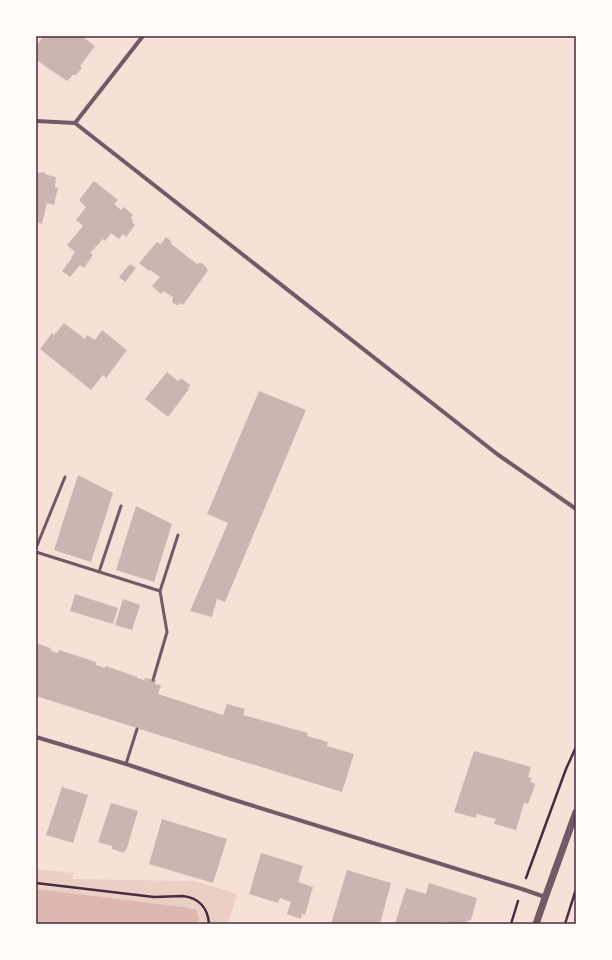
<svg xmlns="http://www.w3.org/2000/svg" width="612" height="960" viewBox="0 0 612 960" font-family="'Roboto Condensed',sans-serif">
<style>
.green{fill:#ebcfc5}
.water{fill:#dcb8b0}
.building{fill:#ccb4b1}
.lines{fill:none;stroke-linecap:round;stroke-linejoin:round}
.path{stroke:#4a2c40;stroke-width:2.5}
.service{stroke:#755966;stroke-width:3}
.minor{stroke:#755966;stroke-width:4}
.tertiary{stroke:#755966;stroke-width:7}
.neatline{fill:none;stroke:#4a2c40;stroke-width:1.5}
</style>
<rect width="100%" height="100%" fill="#f7e1d7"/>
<path class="green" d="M 36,869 L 74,873 L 72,879 L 195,881 L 237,894 L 228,924 L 36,924 Z"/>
<path class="water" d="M 36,889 L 190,908 L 192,909 L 196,909 L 199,919 L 196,924 L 36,924 Z"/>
<path class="building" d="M 44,36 L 82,36 L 95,46 L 80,66 L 82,68 L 76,75 L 73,75 L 67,81 L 54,72 L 52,71 L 38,61 L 36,64 L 36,46 Z
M 36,172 L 40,173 L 44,172 L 47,175 L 56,177 L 55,187 L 58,188 L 54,205 L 47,203 L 42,224 L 36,222 Z
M 94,181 L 118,200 L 114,204 L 121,210 L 124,207 L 133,215 L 131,218 L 133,220 L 132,222 L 135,225 L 126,237 L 123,234 L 119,239 L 111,233 L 105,241 L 103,239 L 90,253 L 93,255 L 84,268 L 80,265 L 70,277 L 62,271 L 72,258 L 71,257 L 75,252 L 67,245 L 83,226 L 76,220 L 86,207 L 79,200 Z
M 166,237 L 172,242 L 170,243 L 197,264 L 198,263 L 202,263 L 206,267 L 208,270 L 207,271 L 207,272 L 183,305 L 181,303 L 178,305 L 176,305 L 172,302 L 173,297 L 163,291 L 161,294 L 152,286 L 160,277 L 150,270 L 149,271 L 139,263 L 157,242 L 161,244 Z
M 130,264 L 136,268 L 125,282 L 119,277 Z
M 64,323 L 85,339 L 87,335 L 95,340 L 102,330 L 127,350 L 106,378 L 103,375 L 91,390 L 40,349 L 52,333 L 54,335 Z
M 167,372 L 178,381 L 181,378 L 190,385 L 188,388 L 189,389 L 168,417 L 145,399 Z
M 259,391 L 306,410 L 225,602 L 217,599 L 212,617 L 190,611 L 228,523 L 207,514 Z
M 78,475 L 113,493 L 91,562 L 54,550 Z
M 136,506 L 172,524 L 154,582 L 116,570 Z
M 75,594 L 118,608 L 113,624 L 70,611 Z
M 123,599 L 140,605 L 132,630 L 115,625 Z
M 36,643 L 50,648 L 52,651 L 58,653 L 59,650 L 96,662 L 96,665 L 105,668 L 106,666 L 137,677 L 137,678 L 144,680 L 145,678 L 156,680 L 155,684 L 161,685 L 158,694 L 223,715 L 227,704 L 245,709 L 243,715 L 308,733 L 307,736 L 328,742 L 327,746 L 354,754 L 342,792 L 222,755 L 36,696 Z
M 474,751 L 531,767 L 528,777 L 532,778 L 530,782 L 534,783 L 535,785 L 528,804 L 524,803 L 516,830 L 494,824 L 496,819 L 477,814 L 476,818 L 454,812 Z
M 62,787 L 88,795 L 73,843 L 46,835 Z
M 111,803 L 138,811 L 126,851 L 125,850 L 124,853 L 112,849 L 112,846 L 98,842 Z
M 162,819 L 227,839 L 213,883 L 149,864 Z
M 261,853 L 303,866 L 298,882 L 313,887 L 305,915 L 302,914 L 301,919 L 287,914 L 291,902 L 280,898 L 278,903 L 249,894 Z
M 347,870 L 391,883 L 380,924 L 331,924 Z
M 429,883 L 477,898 L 471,920 L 467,921 L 466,924 L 442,922 L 435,924 L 395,924 L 406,888 L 426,894 Z"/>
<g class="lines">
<path class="path" d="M 526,878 L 566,769 L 576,747
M 36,883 L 154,897 L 183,896 C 199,898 208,908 209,924
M 511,924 L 518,901
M 565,924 L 576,889"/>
<path class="service" d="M 36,548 L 65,477
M 36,552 L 160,591 L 178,535
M 99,572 L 121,506
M 153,680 L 167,632 L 160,591
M 126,764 L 137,729"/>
<path class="minor" d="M 36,121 L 75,123 L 497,454 L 576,509
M 75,123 L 143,36
M 36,737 L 126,764 L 228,798 L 522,889 L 545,897"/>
<path class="tertiary" d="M 536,924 L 545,898 L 576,812"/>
</g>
<rect width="612" height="960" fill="none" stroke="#fffaf5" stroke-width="74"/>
<rect x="37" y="37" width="538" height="886" class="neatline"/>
</svg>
